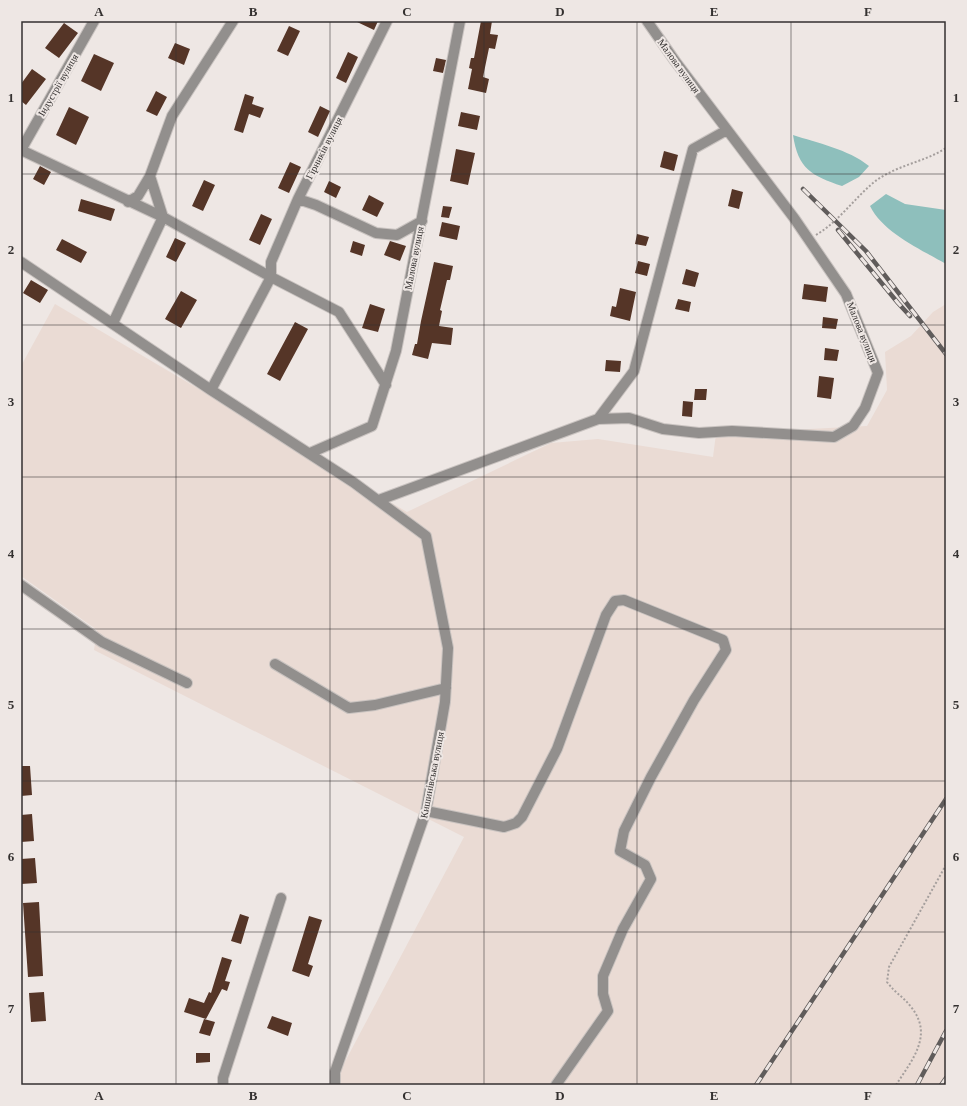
<svg xmlns="http://www.w3.org/2000/svg" width="967" height="1106" viewBox="0 0 967 1106" font-family="'Times New Roman',serif">
<style>
.built{fill:#eadbd4}
.water{fill:#8ebfbc}
.building{fill:#553527}
.lines{fill:none;stroke-linecap:round;stroke-linejoin:round}
.minor-casing{stroke:#c9c3c0;stroke-width:12}
.path{stroke:#a59f9d;stroke-width:2;stroke-dasharray:2 2;stroke-linecap:butt}
.minor{stroke:#928f8d;stroke-width:10}
.rail-casing{stroke:#605c5b;stroke-width:4.5}
.rail{stroke:#eee7e4;stroke-width:3;stroke-dasharray:9;stroke-linecap:butt}
.grid{fill:none;stroke:#343130;stroke-width:1;stroke-opacity:0.55}
.labels{text-anchor:middle;dominant-baseline:central;stroke-width:4;stroke-linejoin:round;paint-order:stroke}
.street-label{font-size:10px;fill:#343130;stroke:#eee7e4}
.neatline{fill:none;stroke:#343130;stroke-width:1.5}
.grid-label{font-size:13px;text-anchor:middle;font-weight:bold;fill:#343130}
</style>
<rect width="100%" height="100%" fill="#eee7e4"/>
<path class="built" d="M 55,304 L 407,512 L 551,443 L 598,439 L 713,457 L 716,434 L 867,426 L 887,390 L 885,352 L 911,336 L 933,312 L 946,304 L 946,1085 L 339,1085 L 339,1073 L 464,837 L 94,650 L 97,630 L 21,576 L 21,366 Z"/>
<path class="water" d="M 793,135 C 817,143 848,149 869,166 L 859,177 L 842,186 C 812,176 798,169 793,135 Z
M 886,194 L 905,204 L 946,210 L 946,264 C 922,250 883,233 870,206 Z"/>
<path class="building" d="M 355,21 L 378,21 L 374,30 Z
M 481,21 L 492,21 L 490,34 L 498,35 L 495,49 L 489,48 L 483,77 L 489,79 L 486,93 L 468,89 L 472,69 L 469,68 L 471,58 L 474,58 Z
M 64,23 L 78,33 L 59,58 L 45,48 Z
M 289,26 L 300,31 L 288,56 L 277,51 Z
M 175,43 L 190,49 L 184,65 L 168,58 Z
M 348,52 L 358,57 L 346,83 L 336,78 Z
M 94,54 L 114,63 L 101,91 L 81,81 Z
M 436,58 L 446,60 L 443,73 L 433,71 Z
M 32,69 L 46,79 L 26,105 L 21,101 L 21,84 Z
M 156,91 L 167,97 L 157,116 L 146,111 Z
M 245,94 L 254,97 L 252,104 L 264,108 L 260,118 L 249,114 L 243,133 L 234,130 Z
M 320,106 L 330,111 L 318,137 L 308,132 Z
M 69,107 L 89,117 L 76,145 L 56,135 Z
M 461,112 L 480,116 L 477,130 L 458,126 Z
M 456,149 L 475,153 L 468,185 L 450,181 Z
M 664,151 L 678,155 L 674,171 L 660,167 Z
M 290,162 L 301,167 L 289,193 L 278,188 Z
M 40,166 L 51,172 L 44,185 L 33,179 Z
M 204,180 L 215,185 L 203,211 L 192,206 Z
M 329,181 L 341,187 L 336,198 L 324,192 Z
M 732,189 L 743,192 L 739,209 L 728,206 Z
M 369,195 L 384,203 L 377,217 L 362,210 Z
M 81,199 L 115,209 L 111,221 L 78,211 Z
M 443,206 L 452,207 L 449,218 L 441,217 Z
M 261,214 L 272,219 L 260,245 L 249,240 Z
M 442,222 L 460,226 L 457,240 L 439,236 Z
M 637,234 L 649,237 L 646,246 L 635,244 Z
M 175,238 L 186,243 L 176,262 L 166,257 Z
M 62,239 L 87,252 L 81,263 L 56,250 Z
M 353,241 L 365,245 L 362,256 L 350,252 Z
M 390,241 L 406,246 L 400,261 L 384,255 Z
M 638,261 L 650,264 L 647,276 L 635,273 Z
M 434,262 L 453,266 L 450,280 L 447,280 L 440,310 L 442,311 L 439,326 L 453,328 L 451,345 L 432,343 L 428,359 L 412,355 L 415,344 L 417,344 L 421,321 Z
M 686,269 L 699,273 L 695,287 L 682,284 Z
M 31,280 L 48,290 L 40,303 L 23,293 Z
M 804,284 L 828,287 L 826,302 L 802,299 Z
M 620,288 L 636,292 L 630,321 L 610,316 L 612,306 L 616,307 Z
M 181,291 L 197,300 L 181,328 L 165,319 Z
M 678,299 L 691,302 L 689,312 L 675,309 Z
M 370,304 L 385,309 L 378,332 L 362,328 Z
M 823,317 L 838,319 L 836,329 L 822,328 Z
M 295,322 L 308,329 L 280,381 L 267,374 Z
M 825,348 L 839,350 L 837,361 L 824,360 Z
M 606,360 L 621,361 L 620,372 L 605,371 Z
M 819,376 L 834,378 L 831,399 L 817,397 Z
M 695,389 L 707,389 L 706,400 L 694,400 Z
M 683,401 L 693,402 L 692,417 L 682,416 Z
M 21,766 L 30,766 L 32,795 L 21,796 Z
M 32,814 L 34,841 L 21,842 L 21,815 Z
M 35,858 L 37,883 L 21,884 L 21,859 Z
M 39,902 L 43,976 L 28,977 L 23,903 Z
M 240,914 L 249,917 L 241,944 L 231,941 Z
M 309,916 L 322,920 L 308,964 L 313,966 L 309,977 L 292,971 Z
M 222,957 L 232,960 L 225,981 L 230,982 L 227,991 L 222,989 L 206,1019 L 184,1012 L 189,998 L 204,1003 L 209,992 L 211,993 Z
M 44,992 L 46,1021 L 31,1022 L 29,993 Z
M 272,1016 L 292,1023 L 288,1036 L 267,1028 Z
M 204,1019 L 215,1022 L 210,1036 L 199,1033 Z
M 196,1053 L 210,1053 L 210,1062 L 196,1063 Z"/>
<g class="lines">
<g class="minor-casing">
<path id="minor" d="M 21,150 L 163,217 L 271,277 L 339,312 L 386,385
M 21,150 L 94,21
M 298,199 L 316,205 L 376,233 L 397,235 L 422,221
M 128,202 L 138,196 L 150,176
M 21,262 L 211,390 L 353,482 L 426,536 L 448,648 L 445,702 L 426,811 L 335,1072 L 335,1085
M 113,323 L 163,217 L 150,176 L 172,116 L 233,21
M 211,390 L 271,277 L 271,262 L 298,199 L 387,21
M 598,419 L 629,418 L 663,429 L 699,433 L 732,431 L 834,437 L 853,426 L 865,408 L 878,373 L 846,294 L 794,218 L 675,61 L 647,21
M 310,453 L 372,426 L 396,351 L 460,21
M 379,500 L 598,419 L 634,371 L 693,149 L 727,130
M 21,585 L 102,642 L 187,683
M 275,664 L 349,708 L 375,705 L 446,688
M 426,811 L 504,827 L 516,823 L 522,817 L 557,749 L 606,615 L 615,601 L 624,600 L 723,640 L 726,650 L 694,700 L 651,777 L 624,831 L 620,851 L 645,865 L 651,879 L 623,929 L 603,976 L 603,994 L 608,1011 L 556,1085
M 223,1085 L 223,1078 L 281,898"/>
</g>
<path class="path" d="M 816,235 C 838,222 854,199 873,183 C 895,165 923,163 946,148
M 896,1085 C 912,1060 934,1035 911,1007 C 904,997 896,994 887,982 L 889,967 L 946,865"/>
<use href="#minor" class="minor"/>
<g class="rail-casing">
<path id="rail" d="M 803,189 L 866,251 L 946,354
M 838,230 L 898,303 L 910,316
M 756,1085 L 946,799
M 917,1085 L 946,1031
M 941,1085 L 946,1078"/>
</g>
<use href="#rail" class="rail"/>
</g>
<path class="grid" d="M 176,21 L 176,1085M 330,21 L 330,1085M 484,21 L 484,1085M 637,21 L 637,1085M 791,21 L 791,1085M 21,174 L 946,174M 21,325 L 946,325M 21,477 L 946,477M 21,629 L 946,629M 21,781 L 946,781M 21,932 L 946,932"/>
<g class="labels">
<g class="street-label">
<text transform="translate(679 66) rotate(54)">Малова вулиця</text>
<text transform="translate(58 85) rotate(-60)">Індустрії вулиця</text>
<text transform="translate(324 148) rotate(-63)">Гірників вулиця</text>
<text transform="translate(414 258) rotate(-79)">Малова вулиця</text>
<text transform="translate(862 332) rotate(68)">Малова вулиця</text>
<text transform="translate(432 775) rotate(-79)">Кишинівська вулиця</text>
</g>
</g>
<rect width="967" height="1106" fill="none" stroke="#eee7e4" stroke-width="44"/>
<rect x="22" y="22" width="923" height="1062" class="neatline"/>
<g class="grid-label">
<text x="99" y="16">A</text>
<text x="253" y="16">B</text>
<text x="407" y="16">C</text>
<text x="560" y="16">D</text>
<text x="714" y="16">E</text>
<text x="868" y="16">F</text>
<text x="11" y="102">1</text>
<text x="956" y="102">1</text>
<text x="11" y="254">2</text>
<text x="956" y="254">2</text>
<text x="11" y="406">3</text>
<text x="956" y="406">3</text>
<text x="11" y="558">4</text>
<text x="956" y="558">4</text>
<text x="11" y="709">5</text>
<text x="956" y="709">5</text>
<text x="11" y="861">6</text>
<text x="956" y="861">6</text>
<text x="11" y="1013">7</text>
<text x="956" y="1013">7</text>
<text x="99" y="1100">A</text>
<text x="253" y="1100">B</text>
<text x="407" y="1100">C</text>
<text x="560" y="1100">D</text>
<text x="714" y="1100">E</text>
<text x="868" y="1100">F</text>
</g>
</svg>
